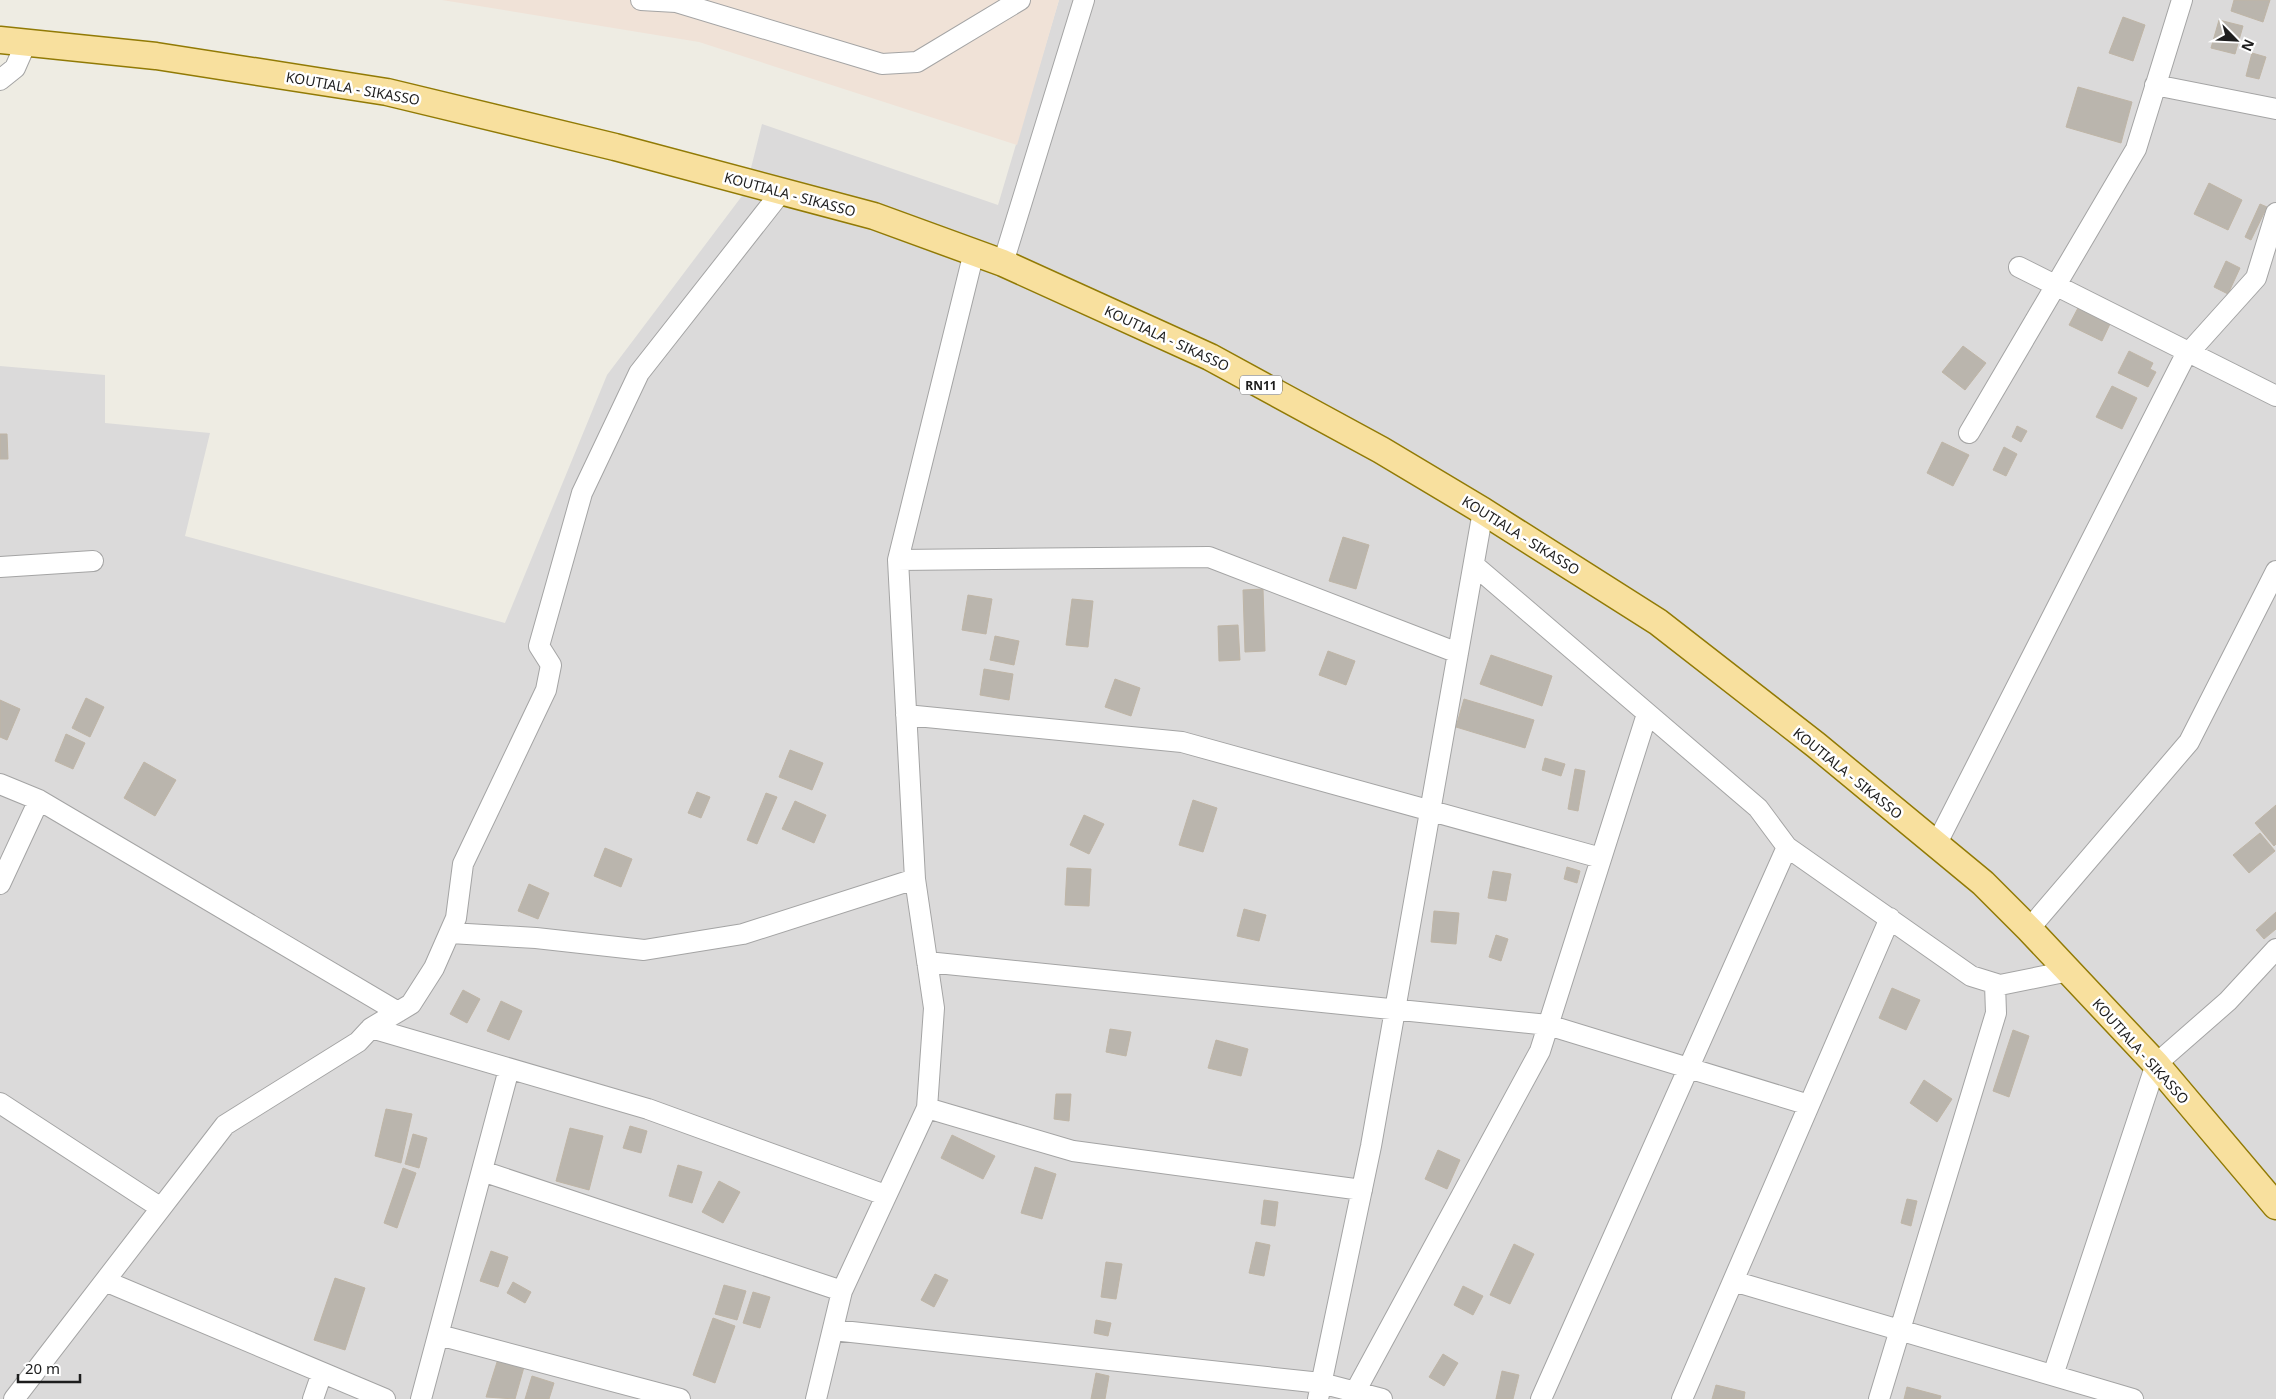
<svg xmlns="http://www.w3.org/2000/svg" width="2276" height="1399" viewBox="0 0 2276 1399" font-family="'Noto Sans',sans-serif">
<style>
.residential{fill:#dbdada}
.military{fill:#f0e2d7}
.building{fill:#bab5ad;stroke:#bfb5a6}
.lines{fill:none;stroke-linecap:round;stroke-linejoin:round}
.minor-casing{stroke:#a4a4a4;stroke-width:22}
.major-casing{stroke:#917a05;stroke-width:29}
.minor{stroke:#fff;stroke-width:20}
.major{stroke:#f8e09e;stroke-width:26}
.labels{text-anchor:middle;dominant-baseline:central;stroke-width:5;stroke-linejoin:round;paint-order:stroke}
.shield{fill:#fff;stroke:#616161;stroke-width:1}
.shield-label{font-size:12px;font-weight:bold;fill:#1d1d1d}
.street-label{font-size:14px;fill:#1d1d1d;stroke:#fff}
</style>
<rect width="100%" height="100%" fill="#eeece3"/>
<path class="residential" d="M 1059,0 L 2276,0 L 2276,1399 L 0,1399 L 0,366 L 105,375 L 105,423 L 210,433 L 185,536 L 505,623 L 607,375 L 745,192 L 762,124 L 998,205 Z"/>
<path class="military" d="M 442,0 L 1059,0 L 1017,145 L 699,42 Z"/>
<path class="building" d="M 2234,0 L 2270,0 L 2263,22 L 2231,11 Z
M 2123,17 L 2145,25 L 2133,61 L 2109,53 Z
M 2219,20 L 2243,26 L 2235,54 L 2211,48 Z
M 2252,53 L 2266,57 L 2259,79 L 2246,76 Z
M 2078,87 L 2132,102 L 2121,143 L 2066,127 Z
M 2209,183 L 2242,200 L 2228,230 L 2194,214 Z
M 2260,204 L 2267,207 L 2251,240 L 2245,237 Z
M 2226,261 L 2240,268 L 2228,294 L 2214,287 Z
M 2078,308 L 2110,324 L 2102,341 L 2069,325 Z
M 1963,346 L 1986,363 L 1965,390 L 1942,372 Z
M 2129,351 L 2153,363 L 2150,369 L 2156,372 L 2148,387 L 2118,373 Z
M 2112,386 L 2137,398 L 2122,429 L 2096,417 Z
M 2017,426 L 2027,431 L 2021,442 L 2012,437 Z
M 0,434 L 7,434 L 8,459 L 0,459 Z
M 1942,442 L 1969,455 L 1953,486 L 1927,473 Z
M 2004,447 L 2017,454 L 2006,476 L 1993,470 Z
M 1343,537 L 1369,545 L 1356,589 L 1329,581 Z
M 1263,589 L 1265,651 L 1245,652 L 1243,590 Z
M 968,595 L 992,599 L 986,634 L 962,630 Z
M 1072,599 L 1093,601 L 1088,647 L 1066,645 Z
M 1238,625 L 1240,660 L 1219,661 L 1218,626 Z
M 995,636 L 1019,641 L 1014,665 L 990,660 Z
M 1328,651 L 1355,661 L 1346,685 L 1319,675 Z
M 1491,655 L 1552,676 L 1542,706 L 1480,684 Z
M 984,669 L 1013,674 L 1009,700 L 980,695 Z
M 1115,679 L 1140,688 L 1131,716 L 1105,707 Z
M 86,698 L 104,707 L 90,737 L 72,728 Z
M 1464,699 L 1534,720 L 1525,748 L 1456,727 Z
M 0,700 L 20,709 L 7,740 L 0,737 Z
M 66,734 L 85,743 L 73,769 L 55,761 Z
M 790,750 L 823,763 L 812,790 L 779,777 Z
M 1545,758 L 1565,764 L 1561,776 L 1542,770 Z
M 144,762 L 176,780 L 155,816 L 124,798 Z
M 1575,769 L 1585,771 L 1578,811 L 1568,809 Z
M 697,792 L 710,797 L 701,818 L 688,813 Z
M 766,793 L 777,797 L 757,844 L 747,840 Z
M 1193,800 L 1217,808 L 1203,852 L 1179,845 Z
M 795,801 L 826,815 L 814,843 L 782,829 Z
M 2276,805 L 2276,844 L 2274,846 L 2255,823 Z
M 1084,815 L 1104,824 L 1089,854 L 1070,845 Z
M 2260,833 L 2275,851 L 2249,873 L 2233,855 Z
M 605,848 L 632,859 L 621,887 L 594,876 Z
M 1567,867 L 1580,871 L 1577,883 L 1564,879 Z
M 1067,868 L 1091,869 L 1089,906 L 1065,905 Z
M 1493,871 L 1511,874 L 1506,901 L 1488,898 Z
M 529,884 L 549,893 L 538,919 L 518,911 Z
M 1244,909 L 1266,915 L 1259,941 L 1237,936 Z
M 1434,911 L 1459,913 L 1456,944 L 1431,942 Z
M 2276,912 L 2276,929 L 2264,939 L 2256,930 Z
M 1496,935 L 1508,939 L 1501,961 L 1489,957 Z
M 1892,988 L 1920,1000 L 1906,1030 L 1879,1018 Z
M 463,990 L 480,999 L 467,1023 L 450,1014 Z
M 501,1001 L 522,1011 L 509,1040 L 487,1031 Z
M 1110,1029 L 1131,1032 L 1126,1056 L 1106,1052 Z
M 2013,1030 L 2029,1036 L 2009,1097 L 1993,1091 Z
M 1216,1040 L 1248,1049 L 1241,1076 L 1208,1068 Z
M 1924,1080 L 1952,1099 L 1937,1122 L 1910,1103 Z
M 1056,1094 L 1071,1094 L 1069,1121 L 1054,1119 Z
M 386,1109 L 412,1114 L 401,1163 L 375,1156 Z
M 630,1126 L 647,1131 L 641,1153 L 623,1148 Z
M 570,1128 L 603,1136 L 589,1190 L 556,1181 Z
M 413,1134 L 427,1138 L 419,1168 L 405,1164 Z
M 952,1135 L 995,1156 L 983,1179 L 941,1158 Z
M 1438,1150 L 1460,1160 L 1447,1189 L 1425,1179 Z
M 678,1165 L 702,1172 L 692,1203 L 669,1196 Z
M 1035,1167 L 1056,1174 L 1042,1219 L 1021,1213 Z
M 403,1168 L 416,1173 L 397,1228 L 384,1223 Z
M 719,1181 L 740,1192 L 723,1223 L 702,1212 Z
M 1907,1199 L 1917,1201 L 1911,1226 L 1901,1223 Z
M 1264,1200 L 1278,1202 L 1275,1226 L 1261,1224 Z
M 1256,1242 L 1270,1245 L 1264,1276 L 1249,1273 Z
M 1514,1244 L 1534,1254 L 1510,1304 L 1490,1295 Z
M 491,1251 L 508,1257 L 498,1287 L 480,1281 Z
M 1106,1262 L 1122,1264 L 1116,1299 L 1101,1297 Z
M 935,1274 L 948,1280 L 934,1307 L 921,1300 Z
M 335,1278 L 365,1288 L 345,1350 L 314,1340 Z
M 513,1282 L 531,1292 L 525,1303 L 507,1293 Z
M 724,1285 L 746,1291 L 737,1320 L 715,1314 Z
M 1463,1286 L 1483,1296 L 1473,1315 L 1454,1305 Z
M 753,1292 L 770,1297 L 760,1328 L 743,1323 Z
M 713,1318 L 735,1326 L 715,1383 L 693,1375 Z
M 1096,1320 L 1111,1323 L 1108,1336 L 1094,1333 Z
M 1443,1354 L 1458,1363 L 1444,1386 L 1429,1377 Z
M 498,1359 L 524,1367 L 515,1399 L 486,1397 Z
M 1502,1371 L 1519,1375 L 1513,1399 L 1496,1399 Z
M 1096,1373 L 1109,1376 L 1105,1399 L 1091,1399 Z
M 532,1376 L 554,1383 L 549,1399 L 525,1399 Z
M 1716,1385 L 1745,1392 L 1744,1399 L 1712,1399 Z
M 1907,1387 L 1941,1396 L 1940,1399 L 1904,1399 Z"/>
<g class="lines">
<g class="minor-casing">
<path id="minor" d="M 641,0 L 676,2 L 882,64 L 917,62 L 1020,0
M 0,80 L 15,68 L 26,43
M 2155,85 L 2276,109
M 1003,263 L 1084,0
M 2019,267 L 2276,396
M 1969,433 L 2136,149 L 2182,0
M 898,560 L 1209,557 L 1458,653
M 1474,565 L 1758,808 L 1787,847 L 1971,976 L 2000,985 L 2069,971
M 0,567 L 93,561
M 906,715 L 1182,742 L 1601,858
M 0,784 L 39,800 L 398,1012
M 1936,845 L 2184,358 L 2256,278 L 2276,213
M 0,884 L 39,800
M 2029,929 L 2189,742 L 2276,571
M 450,933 L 536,938 L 644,950 L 743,934 L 915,879
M 927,962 L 1548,1025 L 1809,1105
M 371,1028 L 648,1109 L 885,1195
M 0,1103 L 161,1208
M 927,1108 L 1073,1151 L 1362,1190
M 482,1171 L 842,1291
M 105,1281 L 385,1399
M 1733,1281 L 2133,1399
M 833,1330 L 1321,1383 L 1382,1399
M 439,1335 L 680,1399
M 2053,1375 L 2156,1064 L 2228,1001 L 2276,949
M 1355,1392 L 1540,1051 L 1647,714
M 14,1399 L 225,1125 L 358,1042 L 371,1028 L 411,1004 L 434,968 L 456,918 L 463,864 L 546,690 L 551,665 L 539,646 L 582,493 L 639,373 L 782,191
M 313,1399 L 322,1373
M 421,1399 L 509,1069
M 816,1399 L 842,1291 L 927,1108 L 934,1008 L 915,879 L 898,560 L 974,252
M 1318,1399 L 1371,1146 L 1483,511
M 1541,1399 L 1787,847
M 1682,1399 L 1890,918
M 1879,1399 L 1996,1013 L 1995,984"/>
</g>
<g class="major-casing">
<path id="major" d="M 0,40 L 156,56 L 387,92 L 615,147 L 874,216 L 1003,263 L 1210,357 L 1381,450 L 1483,511 L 1658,622 L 1816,745 L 1983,883 L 2029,929 L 2156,1064 L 2276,1206"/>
</g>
<use href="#minor" class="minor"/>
<use href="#major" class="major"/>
</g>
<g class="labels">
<rect class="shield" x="1240" y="375.5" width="42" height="19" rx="4"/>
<g class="shield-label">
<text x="1261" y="385">RN11</text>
</g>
<g class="street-label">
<text transform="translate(353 88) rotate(10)">KOUTIALA - SIKASSO</text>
<text transform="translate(790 194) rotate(15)">KOUTIALA - SIKASSO</text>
<text transform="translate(1167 338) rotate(25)">KOUTIALA - SIKASSO</text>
<text transform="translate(1521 535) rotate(32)">KOUTIALA - SIKASSO</text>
<text transform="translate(1848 773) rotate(39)">KOUTIALA - SIKASSO</text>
<text transform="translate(2141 1051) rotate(48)">KOUTIALA - SIKASSO</text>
</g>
</g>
<g transform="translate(2236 40) rotate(114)" stroke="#ffffff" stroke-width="4" paint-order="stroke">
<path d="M0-4L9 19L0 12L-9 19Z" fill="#1d1d1d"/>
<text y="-8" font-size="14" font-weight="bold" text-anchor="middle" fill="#1d1d1d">N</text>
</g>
<path d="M18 1374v8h62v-8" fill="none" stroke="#1d1d1d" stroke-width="2.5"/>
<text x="25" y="1374" font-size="15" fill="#1d1d1d" stroke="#ffffff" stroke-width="4" paint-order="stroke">20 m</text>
</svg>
